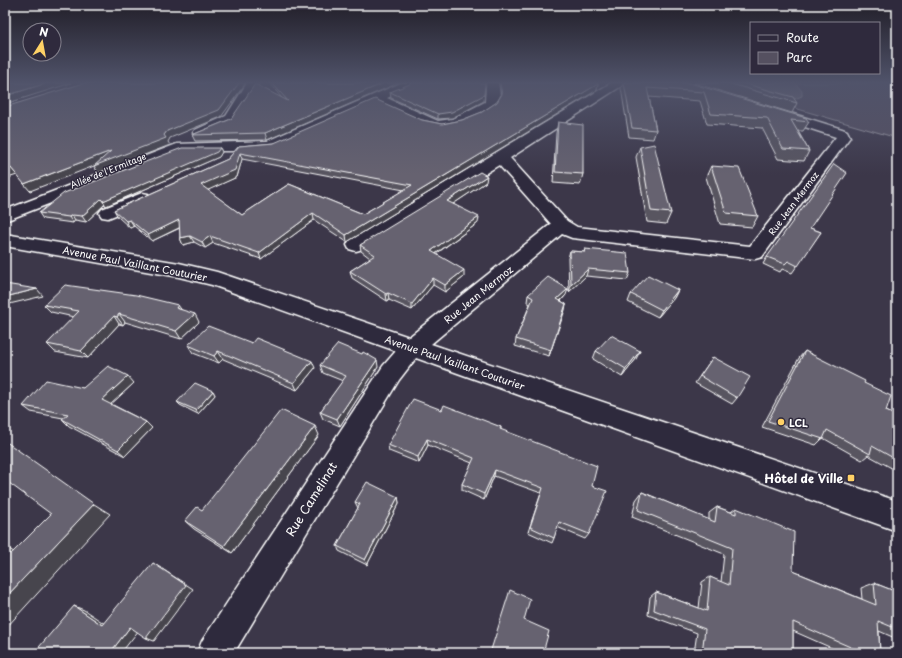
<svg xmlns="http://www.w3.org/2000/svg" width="902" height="658" viewBox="0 0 902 658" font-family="'Playpen Sans',sans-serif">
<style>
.green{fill:#555060;stroke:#aaa8b0}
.water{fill:#797682;stroke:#afadb4}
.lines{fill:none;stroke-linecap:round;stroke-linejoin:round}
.minor-casing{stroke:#fff;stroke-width:3}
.minor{fill:#2f2a3d;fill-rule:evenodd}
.wall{fill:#585460;stroke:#fff;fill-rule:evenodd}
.shaded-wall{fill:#47454e;stroke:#fff}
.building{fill:#666270;stroke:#fff;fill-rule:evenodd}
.poi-dot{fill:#ffd166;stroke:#2f2a3d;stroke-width:1.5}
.labels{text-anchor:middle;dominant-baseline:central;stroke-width:3;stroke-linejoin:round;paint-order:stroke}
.far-street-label{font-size:9px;fill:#fff;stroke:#2f2a3d}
.street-label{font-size:10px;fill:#fff;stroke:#2f2a3d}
.poi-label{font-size:10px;font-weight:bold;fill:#fff;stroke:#2f2a3d;text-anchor:start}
.near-poi-label{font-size:12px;font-weight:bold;fill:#fff;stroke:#2f2a3d;text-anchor:end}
.near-street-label{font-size:12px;fill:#fff;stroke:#2f2a3d}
</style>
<rect width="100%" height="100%" fill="#3c3749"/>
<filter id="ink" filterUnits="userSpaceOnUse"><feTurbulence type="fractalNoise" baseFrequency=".025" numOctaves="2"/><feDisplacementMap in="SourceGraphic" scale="8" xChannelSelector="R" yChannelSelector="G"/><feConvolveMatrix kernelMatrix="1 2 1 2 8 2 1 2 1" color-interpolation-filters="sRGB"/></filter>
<g filter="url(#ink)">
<path class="green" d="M 709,83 L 897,83 L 897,138 Z"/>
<path class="water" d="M 724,83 L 795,83 L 802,91 L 802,96 L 792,100 Z"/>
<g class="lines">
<g class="minor-casing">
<path id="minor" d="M 247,83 L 260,83 L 253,92 L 236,121 L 205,136 L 195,136 L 193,133 L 195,130 L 226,116 Z
M 401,83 L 417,83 L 415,86 L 387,98 L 438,121 L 452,119 L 485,102 L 486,83 L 498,83 C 499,88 501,97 499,101 C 495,115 450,131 436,129 C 423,127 390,109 376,103 L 275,148 L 255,151 L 184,151 L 5,221 L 5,210 L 177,144 L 267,141 Z
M 611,83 L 626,83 L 510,158 L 567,221 L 577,227 L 750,246 L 836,137 L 774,117 L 772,114 L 774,111 L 784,111 L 842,129 L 847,131 L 850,137 L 762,257 L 755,259 L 572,238 L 562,234 L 431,344 L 897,501 L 897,531 L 416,358 L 399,380 L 234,653 L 197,653 L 202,641 L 383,366 L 396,351 L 212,285 L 179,277 L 5,246 L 5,234 L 179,263 L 217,272 L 409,337 L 551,224 L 499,165 L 363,249 L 356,251 L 349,249 L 347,245 L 349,241 Z
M 142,193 L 148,194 L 150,198 L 148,202 L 108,218 L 102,217 L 99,213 L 102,209 Z"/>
</g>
<use href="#minor" class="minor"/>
</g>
<path class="wall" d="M 269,83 L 398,83 L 267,140 L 195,141 L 192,135 L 282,98 Z
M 499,83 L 598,83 L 597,90 L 347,242 L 314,220 L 261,259 L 213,243 L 205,248 L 194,242 L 183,245 L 180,238 L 180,228 L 152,241 L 134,226 L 130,228 L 118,217 L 114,210 L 228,159 L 239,146 L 274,143 L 422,120 L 442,124 L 462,120 L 482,112 L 497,102 L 501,95 ZM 242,159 L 404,190 L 363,214 L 289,184 L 242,215 L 207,190 L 237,177 Z
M 623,83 L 690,83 L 809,122 L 803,131 L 798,131 L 809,151 L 804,161 L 778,159 L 762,128 L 707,124 L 700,101 L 649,97 L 656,130 L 653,139 L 629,137 L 621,88 Z
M 694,83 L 743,83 L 797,103 L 792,113 Z
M 390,92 L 484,101 L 452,118 L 438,119 L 391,98 Z
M 558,122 L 583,174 L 580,185 L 553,183 L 556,133 Z
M 640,147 L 671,213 L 666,224 L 647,222 L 636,157 Z
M 220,148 L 222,152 L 219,157 L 106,206 L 105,204 L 86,222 L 75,220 L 73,223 L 43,219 L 39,213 Z
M 711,166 L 758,216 L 752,227 L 720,224 L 706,177 Z
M 486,182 L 453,204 L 478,223 L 436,254 L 464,277 L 445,292 L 433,285 L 412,310 L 389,300 L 387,301 L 352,278 L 350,271 L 370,258 L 361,251 L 360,245 Z
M 810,228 L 821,232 L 792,273 L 782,269 L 780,272 L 763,264 L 767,257 Z
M 585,249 L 630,273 L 627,280 L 586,276 L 569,292 L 568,258 L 570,251 L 584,252 Z
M 678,290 L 674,298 L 658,317 L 628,302 L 631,294 Z
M 528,295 L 566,295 L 561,301 L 566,304 L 549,356 L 515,346 L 516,339 L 530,304 L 527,302 Z
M 44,305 L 182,310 L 199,322 L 181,339 L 125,322 L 123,325 L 119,324 L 88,358 L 55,352 L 47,344 L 74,317 L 51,312 Z
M 252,343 L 315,368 L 297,390 L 223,359 L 219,363 L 193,353 L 188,345 Z
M 596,351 L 636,359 L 622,377 L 593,359 Z
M 805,351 L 864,383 L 886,411 L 897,416 L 897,471 L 868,455 L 862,460 L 823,438 L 816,445 L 762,427 L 799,358 Z
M 713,357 L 737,398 L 732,404 L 695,383 Z
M 320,365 L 378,367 L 340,426 L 323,419 L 320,412 L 343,381 L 323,373 Z
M 134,383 L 111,404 L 146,422 L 152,428 L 125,456 L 69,426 L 62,419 L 63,418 L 31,412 L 23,406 L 83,388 Z
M 213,391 L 215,395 L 198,414 L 180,405 L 177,402 Z
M 442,410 L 501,427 L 501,430 L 592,486 L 589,534 L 585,539 L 557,527 L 554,538 L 552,543 L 528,532 L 541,493 L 494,476 L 484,500 L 462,490 L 462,484 L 472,463 L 428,445 L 419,463 L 389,451 L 388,445 Z
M 319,435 L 232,553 L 194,529 L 185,521 Z
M 642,492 L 709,520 L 709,513 L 717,507 L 731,512 L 736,508 L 793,571 L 862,599 L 861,588 L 874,583 L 897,592 L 897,639 L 879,631 L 880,653 L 843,653 L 793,631 L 793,653 L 694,653 L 697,633 L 648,615 L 650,597 L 656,592 L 699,608 L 702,582 L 710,577 L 721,582 L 724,554 L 632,517 L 636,500 Z
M 398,497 L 399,503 L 367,565 L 339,551 L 337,546 L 358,508 L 355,502 Z"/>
<path class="shaded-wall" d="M 47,83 L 71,83 L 5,104 L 5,96 Z
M 239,83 L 244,83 L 245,84 L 221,117 L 170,138 L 168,142 L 170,145 L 98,173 L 94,166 L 30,191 L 24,184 L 111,151 L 164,135 L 167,131 Z
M 384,83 L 398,83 L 267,140 L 265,133 Z
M 486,83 L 484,101 L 452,118 L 438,119 L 438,114 Z
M 598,84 L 597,90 L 347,242 L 346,235 Z
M 220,148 L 222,152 L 219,157 L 106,206 L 103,201 Z
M 240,153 L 242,159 L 237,177 L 204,192 L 201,185 Z
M 11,168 L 17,175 L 5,179 L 5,170 Z
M 487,176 L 486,182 L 447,208 L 447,201 Z
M 101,199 L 105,204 L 86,222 L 82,216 Z
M 313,213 L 314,220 L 261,259 L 259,253 Z
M 72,215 L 75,220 L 73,223 L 69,217 Z
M 479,217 L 478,223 L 431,257 L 431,251 Z
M 130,220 L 134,226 L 130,228 L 126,221 Z
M 179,220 L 183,226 L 152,241 L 148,235 Z
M 190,236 L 194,242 L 183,245 L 180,238 Z
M 210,236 L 213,243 L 205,248 L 202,242 Z
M 588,269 L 586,276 L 569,292 L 571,285 Z
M 464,270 L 464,277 L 445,292 L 445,285 Z
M 433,278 L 433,285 L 412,310 L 412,304 Z
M 37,289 L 43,296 L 5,305 L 5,297 Z
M 568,289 L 566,295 L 556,305 L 557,299 Z
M 678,290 L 674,298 L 658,317 L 662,310 Z
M 388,293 L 389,300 L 387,301 L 386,294 Z
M 566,304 L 565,310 L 549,356 L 551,350 Z
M 178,305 L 183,312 L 176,308 Z
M 119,314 L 125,322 L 123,325 L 117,317 Z
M 195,314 L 199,322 L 181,339 L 176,331 Z
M 114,316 L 119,324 L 88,358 L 81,351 Z
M 218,351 L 223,359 L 219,363 L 214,356 Z
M 640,351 L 636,359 L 622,377 L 626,369 Z
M 377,360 L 378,367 L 340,426 L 337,419 Z
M 312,361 L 315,368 L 297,390 L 294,383 Z
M 128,376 L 134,383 L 109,406 L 102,400 Z
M 213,391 L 215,395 L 198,414 L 196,410 Z
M 146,422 L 152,428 L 125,456 L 118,450 Z
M 315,426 L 319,435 L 232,553 L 224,546 Z
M 427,439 L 428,445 L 419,463 L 418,457 Z
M 495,470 L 494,476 L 484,500 L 484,494 Z
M 398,497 L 399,503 L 367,565 L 365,560 Z
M 94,504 L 110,514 L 5,629 L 5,598 Z
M 5,546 L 31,564 L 5,551 Z
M 153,563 L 193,589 L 154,641 L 146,638 Z
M 74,606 L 84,610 L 111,628 L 102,625 Z
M 130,627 L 139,630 L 121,653 L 110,653 Z"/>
<path class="building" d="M 5,83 L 47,83 L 5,96 Z
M 84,83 L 239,83 L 219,110 L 167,131 L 164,135 L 166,138 L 94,166 L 111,151 L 24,184 L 11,168 L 5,170 L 5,107 Z
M 272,83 L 384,83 L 265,133 L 192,135 L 231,119 L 255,84 L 288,101 Z
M 412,83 L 485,83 L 484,95 L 452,112 L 438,114 L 390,92 Z
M 500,83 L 598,83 L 598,84 L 346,235 L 313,213 L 259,253 L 210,236 L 202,242 L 190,236 L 180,238 L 179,220 L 148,235 L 130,220 L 126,221 L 114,210 L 228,159 L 239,146 L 274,143 L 375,99 L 422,120 L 442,124 L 462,120 L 482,112 L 497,102 L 502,94 ZM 240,153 L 412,185 L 363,214 L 289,184 L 242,215 L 201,185 L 235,170 Z
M 624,83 L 690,83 L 806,118 L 809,122 L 791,120 L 809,151 L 783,149 L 767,118 L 711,114 L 704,92 L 647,88 L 656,130 L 632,128 Z
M 728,83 L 743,83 L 793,97 L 797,103 Z
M 558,122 L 583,125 L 583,174 L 555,172 Z
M 654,144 L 671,213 L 651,211 L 640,147 Z
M 182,148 L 220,148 L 217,152 L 103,201 L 101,199 L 82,216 L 72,215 L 69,217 L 39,213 L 64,193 Z
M 834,164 L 847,173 L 810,228 L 821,232 L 798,266 L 788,261 L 785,264 L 767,257 Z
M 711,166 L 739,168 L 758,216 L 726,213 Z
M 480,172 L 487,176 L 447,201 L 479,217 L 431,251 L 464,270 L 445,285 L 433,278 L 412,304 L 388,293 L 386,294 L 350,271 L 375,255 L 360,245 Z
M 585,249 L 627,253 L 630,273 L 588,269 L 571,285 L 570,251 L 585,252 Z
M 648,275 L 678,290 L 662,310 L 631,294 Z
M 548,277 L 568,289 L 557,299 L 566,304 L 551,350 L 516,339 L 533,298 L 528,295 Z
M 5,284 L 37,289 L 5,297 Z
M 65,285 L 136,295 L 178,305 L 176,308 L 195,314 L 176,331 L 119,314 L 117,317 L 114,316 L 81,351 L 47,344 L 79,311 L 44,305 Z
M 208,326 L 252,343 L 256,338 L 312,361 L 294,383 L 218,351 L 214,356 L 188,345 Z
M 611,335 L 640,351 L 626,369 L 596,351 Z
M 338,344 L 362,354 L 363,352 L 377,360 L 337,419 L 320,412 L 346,376 L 320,365 Z
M 805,351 L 865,381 L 864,383 L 891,396 L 886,411 L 897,416 L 897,460 L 872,446 L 870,454 L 827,430 L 823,439 L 768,421 Z
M 713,357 L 750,377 L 737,398 L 700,376 Z
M 108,366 L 128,376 L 102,400 L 146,422 L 118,450 L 62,419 L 68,414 L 23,406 L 46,380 L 83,388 Z
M 195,383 L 213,391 L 196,410 L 177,402 Z
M 413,399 L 442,410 L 444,405 L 501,427 L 500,429 L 597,466 L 592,486 L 607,491 L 589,534 L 559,522 L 554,538 L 530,527 L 543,488 L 495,470 L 484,494 L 462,484 L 474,458 L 427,439 L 418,457 L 388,445 Z
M 281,410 L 315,426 L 224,546 L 185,521 L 197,507 L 202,510 Z
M 5,441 L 94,504 L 5,598 L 5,551 L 11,554 L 51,514 L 5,480 Z
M 367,482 L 398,497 L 365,560 L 337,546 L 360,504 L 355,502 Z
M 642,492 L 715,522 L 717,507 L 736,514 L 736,508 L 794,532 L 793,571 L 876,605 L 874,583 L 897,592 L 897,629 L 878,621 L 880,653 L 864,653 L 793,622 L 793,653 L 702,653 L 705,629 L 654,610 L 656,592 L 707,611 L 710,577 L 729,585 L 732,548 L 638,510 Z
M 153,563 L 186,585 L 146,638 L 130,627 L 110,653 L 34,653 L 74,606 L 102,625 Z
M 510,590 L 530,599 L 524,620 L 549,631 L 543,653 L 490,653 Z"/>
</g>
<linearGradient id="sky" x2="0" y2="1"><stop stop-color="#211e28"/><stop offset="0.47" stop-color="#50536a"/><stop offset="1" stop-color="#50536a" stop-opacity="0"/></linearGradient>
<rect width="902" height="175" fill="url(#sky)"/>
<g class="poi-dot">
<circle cx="781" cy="422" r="4"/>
<rect x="847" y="474" width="8" height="8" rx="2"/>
</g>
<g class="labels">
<g class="far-street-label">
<text transform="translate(108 170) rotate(-22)">Allée de l'Ermitage</text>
<text transform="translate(793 203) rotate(-53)">Rue Jean Mermoz</text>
</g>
<g class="street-label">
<text transform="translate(135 263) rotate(11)">Avenue Paul Vaillant Couturier</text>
<text transform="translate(478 294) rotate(-39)">Rue Jean Mermoz</text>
<text transform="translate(455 362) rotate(19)">Avenue Paul Vaillant Couturier</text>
</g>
<g class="poi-label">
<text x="789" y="422">LCL</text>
</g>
<g class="near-poi-label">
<text x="843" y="478">Hôtel de Ville</text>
</g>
<g class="near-street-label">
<text transform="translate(311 499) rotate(-58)">Rue Camelinat</text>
</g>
</g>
<rect width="902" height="658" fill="none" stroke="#2f2a3d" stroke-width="20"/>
<rect x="10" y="10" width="882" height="638" fill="none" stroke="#fff" stroke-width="1.5" filter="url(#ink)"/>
<rect x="750" y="22" width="130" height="52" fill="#2f2a3d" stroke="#827f8b"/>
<rect x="758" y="35" width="20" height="6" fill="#2f2a3d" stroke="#827f8b"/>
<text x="786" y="42" font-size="12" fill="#ffffff">Route</text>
<rect x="758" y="52" width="20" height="12" fill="#555060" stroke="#827f8b"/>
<text x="786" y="62" font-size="12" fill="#ffffff">Parc</text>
<g transform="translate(42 42) rotate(11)"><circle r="19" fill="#2f2a3d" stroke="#827f8b"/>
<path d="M0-3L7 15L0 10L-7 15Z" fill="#ffd166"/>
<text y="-6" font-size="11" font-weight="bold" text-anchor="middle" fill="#ffffff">N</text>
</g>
</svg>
